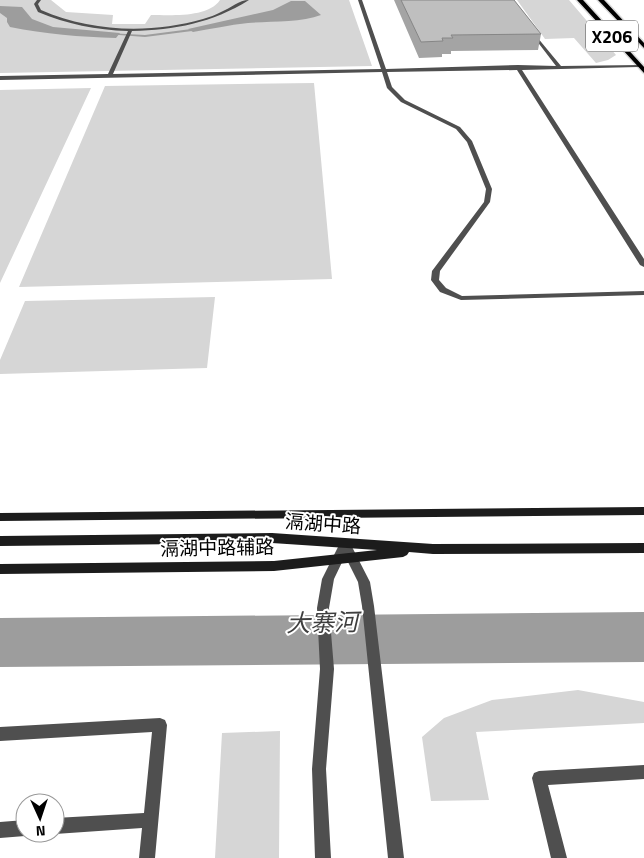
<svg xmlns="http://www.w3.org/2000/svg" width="644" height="858" viewBox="0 0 644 858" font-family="'Titillium Web','Noto Sans SC',sans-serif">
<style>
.green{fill:#d6d6d6}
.water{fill:#9d9d9d}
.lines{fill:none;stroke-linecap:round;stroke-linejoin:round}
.stream{fill:#9d9d9d;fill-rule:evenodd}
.primary-casing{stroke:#dbdbdb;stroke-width:3}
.lane{fill:#4f4f4f;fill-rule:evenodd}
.secondary{fill:#1c1c1c;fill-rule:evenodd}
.primary{fill:#000;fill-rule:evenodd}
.wall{fill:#a4a4a4}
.building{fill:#bfbfbf;stroke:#868686}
.labels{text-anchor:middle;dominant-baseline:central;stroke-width:4;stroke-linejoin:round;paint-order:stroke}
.shield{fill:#fff;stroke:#4c4c4c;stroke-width:1}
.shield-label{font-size:18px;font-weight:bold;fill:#000}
.street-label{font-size:19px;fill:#000;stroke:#fff}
.near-water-label{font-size:24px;font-style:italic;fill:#3e3e3e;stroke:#fff}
</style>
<rect width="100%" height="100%" fill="#fff"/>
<path class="green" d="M 0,0 L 51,0 L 66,12 L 113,15 L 112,24 L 145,24 L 151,15 C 171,15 208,18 220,0 L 349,0 L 372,66 L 0,73 Z
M 517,0 L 569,0 L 616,55 L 608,60 L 596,63 L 574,38 L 545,39 Z
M 314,83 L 332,279 L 19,287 L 105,86 Z
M 91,88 L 0,283 L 0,90 Z
M 215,297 L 207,368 L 0,374 L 0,360 L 25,301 Z
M 578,690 L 644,702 L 644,723 L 476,732 L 489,800 L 431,801 L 422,737 L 444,718 L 492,700 Z
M 280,731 L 279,858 L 215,858 L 222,733 Z"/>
<path class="water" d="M 291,1 L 305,1 L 321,15 C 301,23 270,21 248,23 C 229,25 211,29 193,32 L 188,29 L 273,10 Z
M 0,6 L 22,7 L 32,19 L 53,27 L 120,33 L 116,38 C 80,37 45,34 10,27 L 7,22 L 7,18 L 0,13 Z
M 644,612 L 644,662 L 0,667 L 0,618 Z"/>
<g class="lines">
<path class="stream" d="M 199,28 L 200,30 L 145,37 L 106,34 L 108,33 L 145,35 Z"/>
<g class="primary-casing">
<path id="primary" d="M 577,0 L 583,0 L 644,67 L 644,73 Z
M 598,0 L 604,0 L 644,43 L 644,48 Z"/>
</g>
<path class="lane" d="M 37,0 L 41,0 L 38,4 L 41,10 C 91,32 151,34 203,19 C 209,17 216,15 221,12 C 231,8 239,0 249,0 C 212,23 175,30 132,31 L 113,74 L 381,69 L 358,0 L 362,0 L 386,69 L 518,65 L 556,66 L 530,32 L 532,31 L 561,66 L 640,65 L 638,67 L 522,70 L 644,259 L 644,267 L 640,265 L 517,70 L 387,72 L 392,87 L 405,100 L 460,127 L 472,141 L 492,189 L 490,202 L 440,271 L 439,280 L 446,288 L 462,296 L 644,291 L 644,295 L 461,300 L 440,292 L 431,280 L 432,271 L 484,202 L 486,189 L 467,142 L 456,129 L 401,102 L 387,88 L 382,72 L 0,80 L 0,76 L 108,74 L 128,31 C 96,30 67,24 38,12 L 34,4 Z
M 345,539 L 349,541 L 370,582 L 374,606 L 404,858 L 388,858 L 362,606 L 358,582 L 345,556 L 334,579 L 329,608 L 334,669 L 326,769 L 331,858 L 315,858 L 312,769 L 320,669 L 317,608 L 322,579 L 341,541 Z
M 160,718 L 165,720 L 167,725 L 155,858 L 139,858 L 142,828 L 55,834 L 53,833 L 55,833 L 55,818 L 144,813 L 152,732 L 0,741 L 0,727 Z
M 644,765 L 644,779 L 548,785 L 567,858 L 551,858 L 532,778 L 534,773 L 539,771 Z
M 25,820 L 25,833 L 30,833 L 25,836 L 0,838 L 0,822 Z"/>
<path class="secondary" d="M 644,507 L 644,515 L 0,521 L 0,513 Z
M 272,533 L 433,544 L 644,543 L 644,553 L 433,554 L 409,552 L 407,555 L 403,557 L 274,571 L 0,574 L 0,564 L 274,561 L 377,550 L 272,543 L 0,546 L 0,536 Z"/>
<use href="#primary" class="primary"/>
</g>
<path class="wall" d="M 394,0 L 514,0 L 541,34 L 538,50 L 451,51 L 451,54 L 442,54 L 442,57 L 419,58 Z"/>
<path class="building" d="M 401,0 L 514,0 L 541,34 L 451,35 L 453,38 L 442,38 L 443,41 L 421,42 Z"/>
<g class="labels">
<rect class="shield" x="586" y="20.5" width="52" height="31" rx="4"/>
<g class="shield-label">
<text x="612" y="36">X206</text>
</g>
<g class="street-label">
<text transform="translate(323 523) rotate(4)">滆湖中路</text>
<text transform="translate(217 547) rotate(-1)">滆湖中路辅路</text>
</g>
<g class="near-water-label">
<text transform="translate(322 622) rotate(-1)">大寨河</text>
</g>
</g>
<g transform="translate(40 818) rotate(177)"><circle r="24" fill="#ffffff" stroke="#999999"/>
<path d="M0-4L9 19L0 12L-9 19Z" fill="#000000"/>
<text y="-8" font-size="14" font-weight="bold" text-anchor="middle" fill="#000000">N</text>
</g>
</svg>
